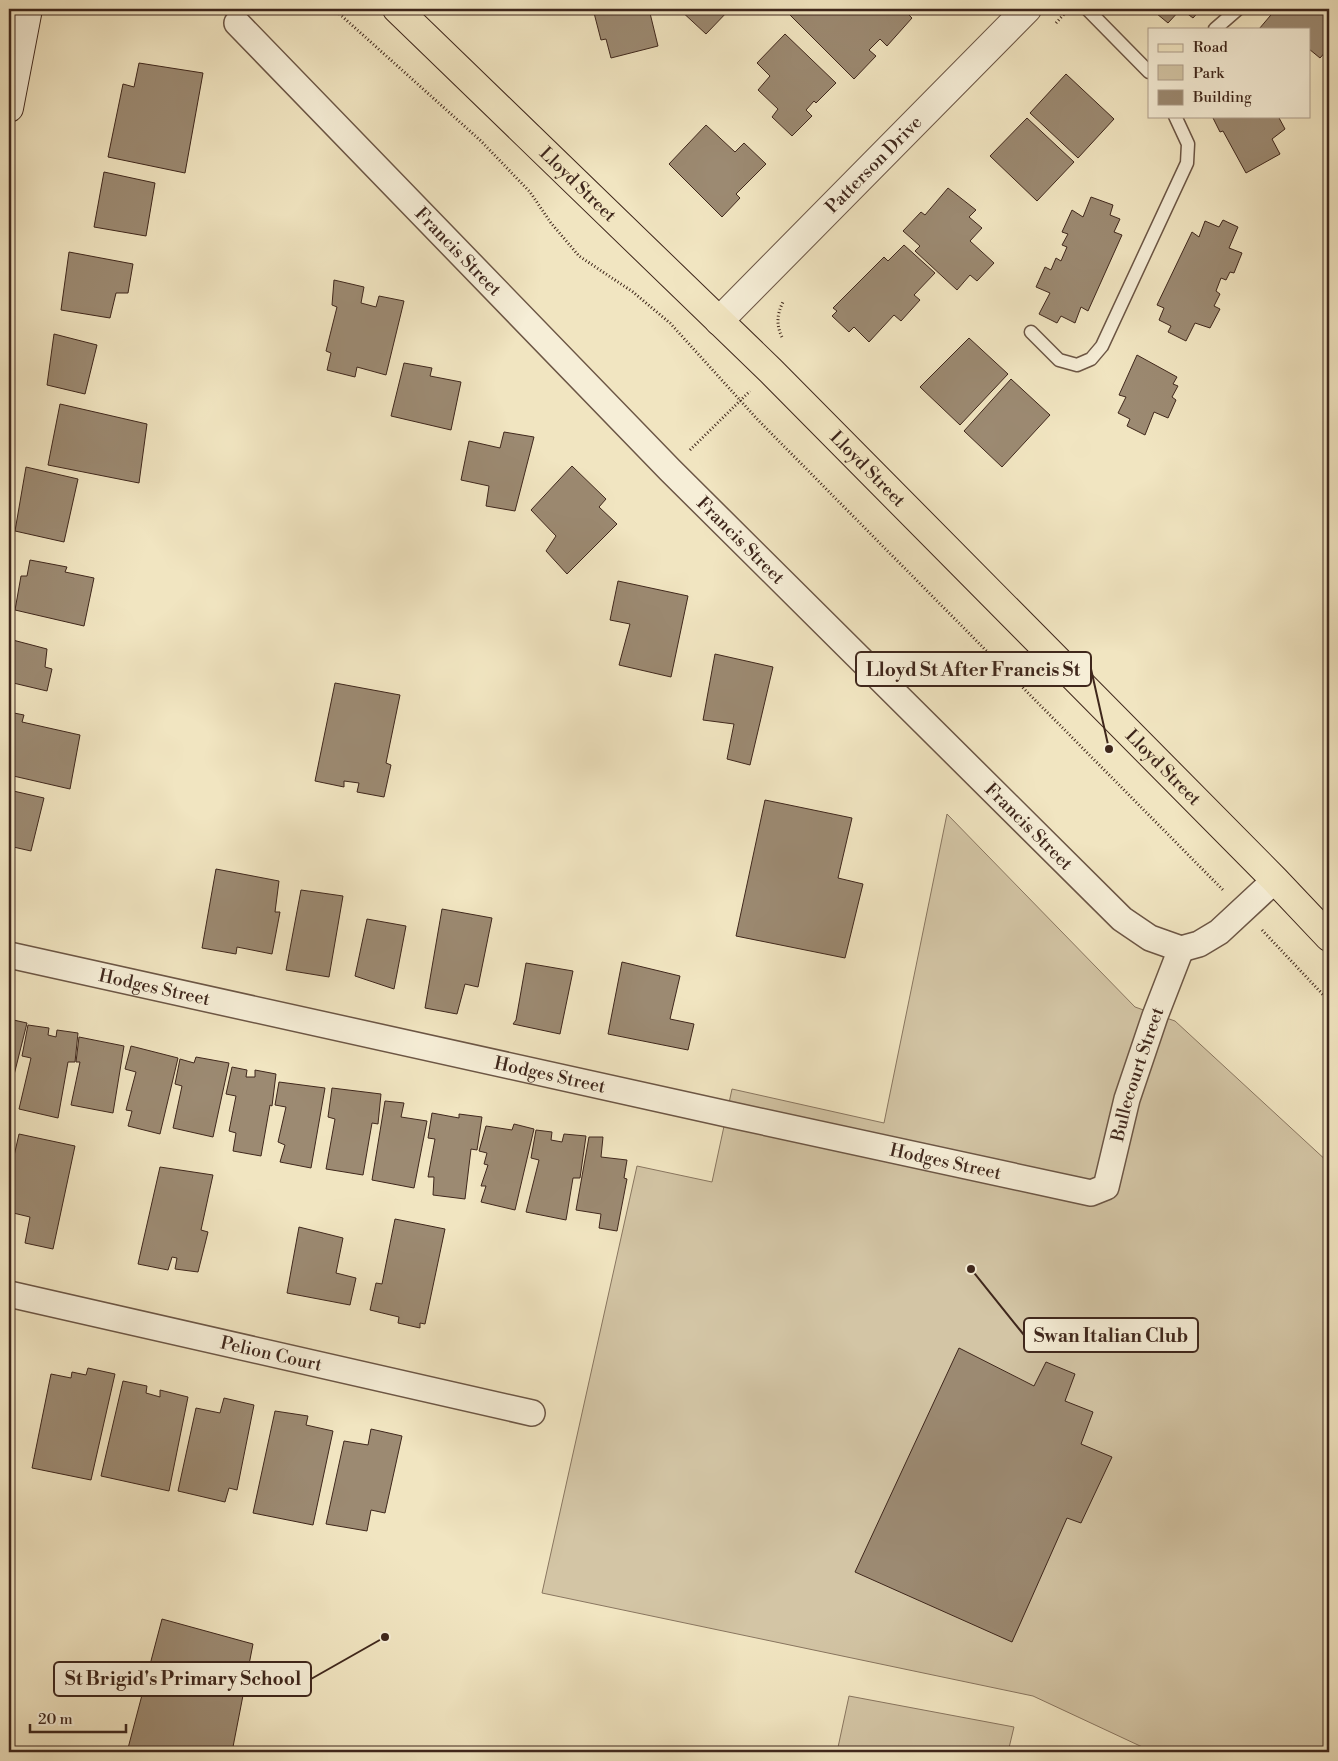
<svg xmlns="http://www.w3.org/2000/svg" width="1338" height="1761" viewBox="0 0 1338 1761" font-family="'Libre Bodoni',serif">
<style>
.green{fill:#d3c5a5;stroke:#897660}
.building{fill:#9c8a72;stroke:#3f271c}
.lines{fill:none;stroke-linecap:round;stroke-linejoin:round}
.service-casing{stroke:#6c5645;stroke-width:15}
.minor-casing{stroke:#6c5645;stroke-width:28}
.tertiary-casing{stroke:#6c5645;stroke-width:30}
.secondary-casing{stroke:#3f271c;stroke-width:30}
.primary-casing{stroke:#3f271c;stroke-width:30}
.path{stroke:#3f271c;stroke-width:3;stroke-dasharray:1 2.5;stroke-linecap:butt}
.service{stroke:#f6eed7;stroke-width:12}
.minor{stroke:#f6eed7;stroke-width:25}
.tertiary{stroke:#f6eed7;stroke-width:28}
.secondary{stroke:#f6eed7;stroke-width:28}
.primary{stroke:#f1e5c1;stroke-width:28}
.labels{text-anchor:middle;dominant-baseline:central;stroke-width:4;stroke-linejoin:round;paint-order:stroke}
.street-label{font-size:18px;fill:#3f271c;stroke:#f6eed7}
.leader{fill:none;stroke:#3f271c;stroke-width:2}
.callout-dot{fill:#3f271c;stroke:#f6eed7;stroke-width:2}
.callout{fill:#f6eed7;stroke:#3f271c;stroke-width:2}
.callout-label{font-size:19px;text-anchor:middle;font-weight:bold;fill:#3f271c}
</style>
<rect width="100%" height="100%" fill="#f1e5c1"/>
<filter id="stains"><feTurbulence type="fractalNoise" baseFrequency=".004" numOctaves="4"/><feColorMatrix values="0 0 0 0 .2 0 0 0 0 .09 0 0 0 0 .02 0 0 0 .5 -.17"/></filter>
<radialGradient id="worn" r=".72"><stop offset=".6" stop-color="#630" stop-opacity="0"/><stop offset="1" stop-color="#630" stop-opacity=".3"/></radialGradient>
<path class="green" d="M 947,814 L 1135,1007 L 1175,1021 L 1329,1163 L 1329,1752 L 1153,1752 L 1033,1696 L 542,1593 L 637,1166 L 712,1182 L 732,1089 L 884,1123 Z
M 849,1696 L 1014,1727 L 1008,1752 L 837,1752 Z"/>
<path class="building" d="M 593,9 L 649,9 L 658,46 L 611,58 L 606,39 L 601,40 Z
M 679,9 L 730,9 L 706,34 Z
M 789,9 L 871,9 L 875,12 L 878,9 L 903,9 L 912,18 L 887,46 L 880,39 L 869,50 L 876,56 L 854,79 L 786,11 Z
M 916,9 L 932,9 L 928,12 L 920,12 Z
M 1151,9 L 1201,9 L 1193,18 L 1181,9 L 1168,23 Z
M 1276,9 L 1329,9 L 1329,48 L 1320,58 L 1309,49 L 1309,29 L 1259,29 Z
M 785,34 L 836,83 L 816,103 L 814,101 L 806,110 L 812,116 L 792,136 L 772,117 L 778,109 L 758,90 L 770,76 L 757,63 Z
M 139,63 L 203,73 L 185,173 L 108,157 L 123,84 L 134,87 Z
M 1066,74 L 1114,119 L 1078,158 L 1030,113 Z
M 1212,116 L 1278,116 L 1285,129 L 1272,139 L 1280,154 L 1246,173 L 1223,131 L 1220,132 Z
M 1027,118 L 1074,162 L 1037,201 L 990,156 Z
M 706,125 L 735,152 L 744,143 L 766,164 L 736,194 L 740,198 L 722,217 L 669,164 Z
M 104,172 L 155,183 L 146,236 L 94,227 Z
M 948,188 L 976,210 L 969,217 L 982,228 L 970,241 L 994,263 L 977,281 L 970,275 L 957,290 L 915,251 L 920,246 L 903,231 L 921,212 L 925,215 Z
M 1091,197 L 1113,205 L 1110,215 L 1120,219 L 1114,232 L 1122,235 L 1088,311 L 1081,307 L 1075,323 L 1061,316 L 1057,323 L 1039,314 L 1050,293 L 1036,287 L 1045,267 L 1051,270 L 1056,258 L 1061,261 L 1067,247 L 1062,245 L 1068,234 L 1062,232 L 1072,210 L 1083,217 Z
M 1223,220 L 1238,227 L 1229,248 L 1242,253 L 1234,273 L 1230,272 L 1226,280 L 1221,278 L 1216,291 L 1220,294 L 1214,306 L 1220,309 L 1210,328 L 1195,323 L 1186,341 L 1168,332 L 1171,326 L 1159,320 L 1164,308 L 1157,305 L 1192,232 L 1199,237 L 1205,221 L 1219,227 Z
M 904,245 L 935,273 L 914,295 L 920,300 L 901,321 L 894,315 L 869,342 L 854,327 L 849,332 L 832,316 L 837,311 L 833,308 L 884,257 L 888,261 Z
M 69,252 L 133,264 L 128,293 L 116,293 L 110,318 L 61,310 Z
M 334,280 L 364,287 L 361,303 L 376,307 L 379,296 L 404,301 L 386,375 L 357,367 L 355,377 L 327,370 L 331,353 L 326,351 L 337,307 L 332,305 Z
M 54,334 L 97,345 L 85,394 L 47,385 Z
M 969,338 L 1008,374 L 960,425 L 920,387 Z
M 1137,355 L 1177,377 L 1173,384 L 1178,386 L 1172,397 L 1176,400 L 1168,418 L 1154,412 L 1145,435 L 1127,426 L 1130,419 L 1118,413 L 1126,397 L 1119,395 Z
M 404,363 L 432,368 L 430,376 L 461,382 L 451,430 L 391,416 Z
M 1011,379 L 1050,415 L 1002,467 L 964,431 Z
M 60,404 L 147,424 L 139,483 L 48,465 Z
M 504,432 L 534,437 L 515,511 L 486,506 L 489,486 L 461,480 L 469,441 L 500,448 Z
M 572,466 L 606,499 L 599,507 L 617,524 L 567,574 L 546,551 L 556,536 L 531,510 Z
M 26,467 L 78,479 L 64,542 L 15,531 Z
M 30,560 L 67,567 L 65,572 L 94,578 L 84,626 L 15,610 L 21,576 L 27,576 Z
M 618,581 L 688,596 L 671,677 L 619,665 L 630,624 L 610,620 Z
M 9,639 L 47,649 L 45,667 L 52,669 L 47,691 L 9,682 Z
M 715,654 L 773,667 L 750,765 L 727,759 L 734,724 L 703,720 Z
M 335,683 L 400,695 L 386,763 L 391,765 L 384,797 L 357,792 L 359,783 L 344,781 L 344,787 L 315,781 Z
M 9,712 L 24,715 L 22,722 L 80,735 L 70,789 L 9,775 Z
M 9,790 L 44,798 L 31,851 L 9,846 Z
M 765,800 L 852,818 L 838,878 L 863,884 L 845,958 L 736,936 Z
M 216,869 L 279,881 L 275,912 L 280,912 L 272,954 L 237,947 L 236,954 L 202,948 Z
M 301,890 L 343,896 L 329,977 L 286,970 Z
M 442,909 L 492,918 L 478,987 L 465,984 L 457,1014 L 425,1008 Z
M 367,919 L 406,926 L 394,989 L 355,976 Z
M 622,962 L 680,976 L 670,1019 L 694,1024 L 688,1050 L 608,1034 Z
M 526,963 L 573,971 L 560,1034 L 513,1024 L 516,1020 Z
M 9,1019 L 27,1023 L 9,1095 Z
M 28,1025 L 49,1028 L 48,1035 L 56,1037 L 57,1030 L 78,1033 L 75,1062 L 68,1062 L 58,1118 L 19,1109 L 31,1058 L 22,1056 Z
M 79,1037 L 124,1046 L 113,1113 L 71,1105 L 80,1062 L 76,1062 Z
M 131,1046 L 178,1058 L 160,1134 L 128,1126 L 132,1111 L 126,1110 L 136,1072 L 125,1069 Z
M 196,1057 L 229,1063 L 213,1137 L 173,1128 L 182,1086 L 175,1084 L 180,1059 L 194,1063 Z
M 232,1067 L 247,1070 L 246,1077 L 255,1077 L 255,1070 L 276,1074 L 272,1106 L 270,1105 L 261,1156 L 233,1151 L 236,1133 L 229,1131 L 236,1096 L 226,1094 Z
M 279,1082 L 325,1088 L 311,1168 L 280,1162 L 285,1145 L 278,1142 L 286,1107 L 275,1105 Z
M 332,1088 L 381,1094 L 378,1124 L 372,1123 L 363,1175 L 326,1169 L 335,1119 L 328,1117 Z
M 385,1101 L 404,1103 L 401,1117 L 427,1121 L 414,1188 L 372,1180 Z
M 432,1113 L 459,1118 L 459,1114 L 482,1117 L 477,1150 L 471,1149 L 465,1199 L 433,1195 L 434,1177 L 428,1177 L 435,1139 L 428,1138 Z
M 514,1124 L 534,1129 L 515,1210 L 481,1202 L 486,1186 L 481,1186 L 488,1165 L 484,1164 L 487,1153 L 479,1151 L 486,1126 L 512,1130 Z
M 536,1130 L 552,1132 L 551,1140 L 562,1142 L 564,1134 L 586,1136 L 580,1178 L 573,1178 L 566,1220 L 526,1212 L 539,1160 L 531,1158 Z
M 19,1134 L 75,1146 L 53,1249 L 25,1243 L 30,1217 L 9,1212 L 9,1178 Z
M 589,1137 L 603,1137 L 601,1157 L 627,1160 L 624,1178 L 627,1179 L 617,1231 L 599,1228 L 601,1214 L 576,1210 Z
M 160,1167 L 213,1175 L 201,1230 L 208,1232 L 198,1272 L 175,1269 L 177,1258 L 172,1257 L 168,1270 L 138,1264 Z
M 395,1219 L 445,1229 L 425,1324 L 420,1323 L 420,1328 L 398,1323 L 399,1317 L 370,1310 L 376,1283 L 382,1284 Z
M 299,1227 L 343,1238 L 336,1273 L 356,1278 L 350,1305 L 287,1293 Z
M 959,1348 L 1034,1386 L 1046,1362 L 1075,1374 L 1065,1401 L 1093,1412 L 1081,1444 L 1112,1457 L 1081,1523 L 1067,1518 L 1012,1642 L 855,1572 Z
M 88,1368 L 115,1374 L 91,1480 L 32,1468 L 51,1374 L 71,1378 L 72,1372 L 86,1375 Z
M 123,1381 L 147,1386 L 146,1393 L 160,1397 L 160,1390 L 188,1397 L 169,1491 L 101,1476 Z
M 224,1398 L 254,1405 L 237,1490 L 229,1488 L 225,1502 L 178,1491 L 196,1408 L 220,1413 Z
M 275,1411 L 308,1416 L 306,1425 L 333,1431 L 313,1525 L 253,1513 Z
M 371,1429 L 402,1436 L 385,1513 L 371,1510 L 367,1531 L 326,1524 L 344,1441 L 368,1445 Z
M 162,1619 L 253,1644 L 232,1752 L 127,1752 Z
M 586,1747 L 617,1752 L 585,1752 Z"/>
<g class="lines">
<g class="service-casing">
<path id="service" d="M 1087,9 L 1149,72
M 1215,29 L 1238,9
M 1031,332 L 1059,360 L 1077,365 L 1091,359 L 1102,346 L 1187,163 L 1188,144 L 1175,116"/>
</g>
<g class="minor-casing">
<g id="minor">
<path id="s1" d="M 237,23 L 670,470 L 1122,919 L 1150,938 L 1181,949 L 1199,944 L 1219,932 L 1275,880"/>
<path id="s2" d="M 9,955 L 727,1114 L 1091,1193 L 1106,1187 L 1127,1099 L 1155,1016 L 1181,949"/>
<path id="s3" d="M 9,1294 L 532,1413"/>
</g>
</g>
<g class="tertiary-casing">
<g id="tertiary">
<path id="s4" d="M 719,321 L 1027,9"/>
</g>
</g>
<g class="secondary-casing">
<path id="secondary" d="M 9,108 L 28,9"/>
</g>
<g class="primary-casing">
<g id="primary">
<path id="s5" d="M 397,9 L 771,371 L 1275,880 L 1329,937"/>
</g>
</g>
<path class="path" d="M 334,9 L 481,141 L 530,192 L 551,223 L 579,256 L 633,292 L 670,323 L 758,420 L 1223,890
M 1056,23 L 1065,13
M 782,337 C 776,325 777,314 783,302
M 690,450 L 750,391
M 1262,930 L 1329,1001"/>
<use href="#service" class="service"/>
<use href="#minor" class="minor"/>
<use href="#tertiary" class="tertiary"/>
<use href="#secondary" class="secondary"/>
<use href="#primary" class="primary"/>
</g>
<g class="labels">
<g class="street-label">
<text stroke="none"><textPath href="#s4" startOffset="220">Patterson Drive</textPath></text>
<text stroke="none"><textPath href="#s5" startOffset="252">Lloyd Street</textPath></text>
<text stroke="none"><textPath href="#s1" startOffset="318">Francis Street</textPath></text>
<text stroke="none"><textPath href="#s5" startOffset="658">Lloyd Street</textPath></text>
<text stroke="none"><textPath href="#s1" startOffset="722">Francis Street</textPath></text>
<text stroke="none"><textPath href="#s5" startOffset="1078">Lloyd Street</textPath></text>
<text stroke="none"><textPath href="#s1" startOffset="1128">Francis Street</textPath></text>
<text stroke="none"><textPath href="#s2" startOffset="149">Hodges Street</textPath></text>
<text stroke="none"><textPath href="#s2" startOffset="554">Hodges Street</textPath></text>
<text stroke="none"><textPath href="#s2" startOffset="1241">Bullecourt Street</textPath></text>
<text stroke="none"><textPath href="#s2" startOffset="959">Hodges Street</textPath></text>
<text stroke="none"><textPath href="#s3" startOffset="269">Pelion Court</textPath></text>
</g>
</g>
<path class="leader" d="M1109 749L1091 669M971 1269L1024 1335M385 1637L311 1679"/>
<g class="callout-dot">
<circle cx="1109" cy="749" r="5"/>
<circle cx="971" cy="1269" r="5"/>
<circle cx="385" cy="1637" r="5"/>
</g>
<g class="callout">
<rect x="856" y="652" width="235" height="34" rx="5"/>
<rect x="1024" y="1318" width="174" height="34" rx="5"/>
<rect x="54" y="1662" width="257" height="34" rx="5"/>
</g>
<g class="callout-label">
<text x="973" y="676">Lloyd St After Francis St</text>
<text x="1111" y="1342">Swan Italian Club</text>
<text x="183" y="1685">St Brigid's Primary School</text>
</g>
<rect width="1338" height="1761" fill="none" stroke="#f1e5c1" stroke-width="30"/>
<rect x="10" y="10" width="1318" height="1741" fill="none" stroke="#3f271c" stroke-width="2.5"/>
<rect x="15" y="15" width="1308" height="1731" fill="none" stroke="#3f271c"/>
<rect x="1148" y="28" width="162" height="90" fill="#f6eed7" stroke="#ad9e8c"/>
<rect x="1158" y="44" width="25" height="8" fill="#f1e5c1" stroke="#ad9e8c"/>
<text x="1193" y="52" font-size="15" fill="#3f271c">Road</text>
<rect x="1158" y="65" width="25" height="15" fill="#d3c5a5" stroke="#ad9e8c"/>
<text x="1193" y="78" font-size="15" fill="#3f271c">Park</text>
<rect x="1158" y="90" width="25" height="15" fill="#9c8a72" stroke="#ad9e8c"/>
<text x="1193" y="102" font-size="15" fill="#3f271c">Building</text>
<path d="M30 1724v8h96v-8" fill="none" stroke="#3f271c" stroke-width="2.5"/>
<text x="38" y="1724" font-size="15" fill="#3f271c" stroke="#f6eed7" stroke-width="4" paint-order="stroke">20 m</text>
<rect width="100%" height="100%" filter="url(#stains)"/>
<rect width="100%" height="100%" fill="url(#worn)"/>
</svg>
